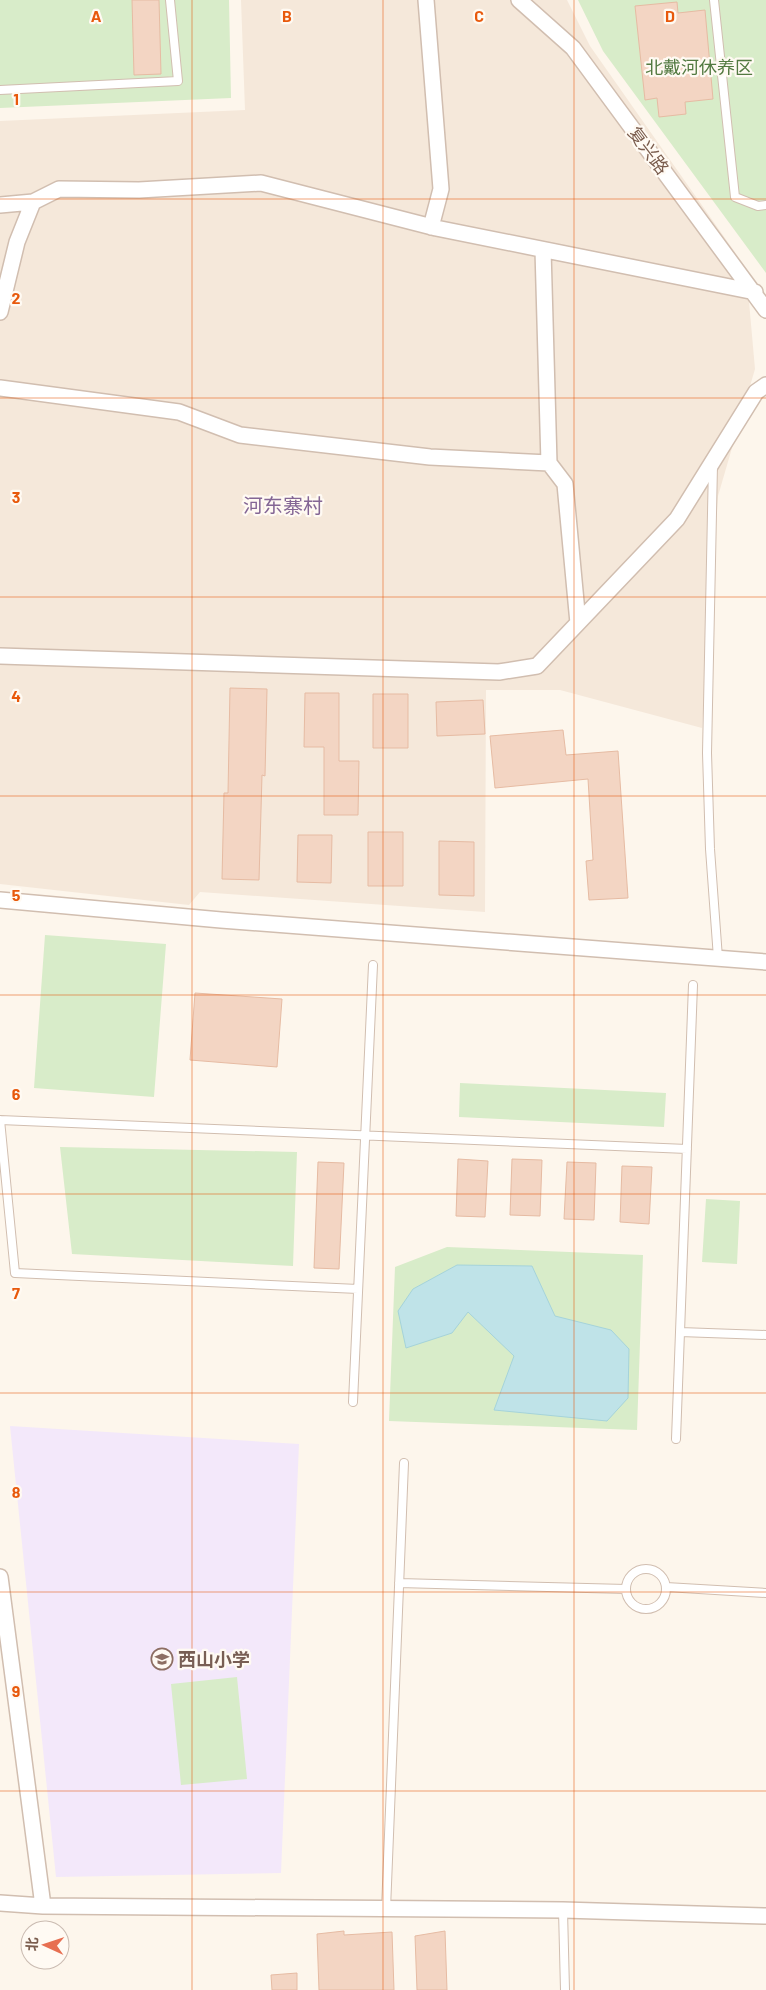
<svg xmlns="http://www.w3.org/2000/svg" width="766" height="1990" viewBox="0 0 766 1990" font-family="Barlow,'Noto Sans SC',sans-serif">
<style>
.residential{fill:#f5e8da}
.education{fill:#f3e8fa}
.green{fill:#d8ecc9}
.water{fill:#bfe3e8;stroke:#a5d3da}
.building{fill:#f3d5c3;stroke:#e6bba3}
.lines{fill:none;stroke-linecap:round;stroke-linejoin:round}
.lane-casing{stroke:#d1beb0;stroke-width:10}
.street-casing{stroke:#d1beb0;stroke-width:18}
.lane{stroke:#fff;stroke-width:8}
.street{stroke:#fff;stroke-width:15}
.grid{fill:none;stroke:#e8590c;stroke-width:1;stroke-opacity:0.55}
.labels{text-anchor:middle;dominant-baseline:central;stroke-width:4.5;stroke-linejoin:round;paint-order:stroke}
.park-label{font-size:18px;fill:#537a41;stroke:#fffaf3}
.street-label{font-size:18px;fill:#7a5c4d;stroke:#fffaf3}
.education-label{font-size:18px;font-weight:bold;fill:#785e54;stroke:#fffaf3;text-anchor:start}
.quarter-label{font-size:20px;fill:#846695;stroke:#fffaf3}
.grid-label{font-size:16px;text-anchor:middle;font-weight:bold;fill:#e8590c;stroke:#fffaf3;stroke-width:4.5;stroke-linejoin:round;paint-order:stroke}
</style>
<rect width="100%" height="100%" fill="#fdf6ec"/>
<path class="residential" d="M 241,0 L 567,0 L 590,46 L 746,268 L 755,369 L 718,496 L 702,728 L 560,690 L 486,690 L 485,912 L 200,892 L 189,905 L 0,884 L 0,121 L 245,110 Z"/>
<path class="education" d="M 10,1426 L 299,1444 L 281,1873 L 56,1877 Z"/>
<path class="green" d="M 0,0 L 229,0 L 231,98 L 0,108 Z
M 578,0 L 766,0 L 766,273 L 603,51 Z
M 45,935 L 166,944 L 154,1097 L 34,1088 Z
M 460,1083 L 666,1093 L 664,1127 L 459,1117 Z
M 60,1147 L 297,1152 L 293,1266 L 72,1254 Z
M 706,1199 L 740,1201 L 737,1264 L 702,1262 Z
M 447,1247 L 643,1255 L 637,1430 L 389,1421 L 395,1267 Z
M 237,1677 L 247,1779 L 181,1785 L 171,1684 Z"/>
<path class="water" d="M 457,1265 L 532,1266 L 555,1316 L 611,1330 L 629,1349 L 628,1398 L 607,1421 L 494,1410 L 514,1356 L 468,1312 L 452,1333 L 406,1348 L 398,1311 L 413,1289 Z"/>
<path class="building" d="M 132,0 L 159,0 L 161,74 L 134,75 Z
M 677,2 L 678,13 L 705,10 L 713,99 L 685,102 L 686,114 L 659,117 L 657,98 L 645,100 L 635,6 Z
M 230,688 L 267,689 L 265,776 L 262,775 L 259,880 L 222,879 L 224,793 L 228,793 Z
M 305,693 L 339,693 L 339,761 L 359,761 L 358,815 L 324,815 L 324,747 L 304,747 Z
M 373,694 L 408,694 L 408,748 L 373,748 Z
M 483,700 L 485,734 L 437,736 L 436,702 Z
M 563,730 L 566,755 L 618,751 L 628,898 L 589,900 L 586,861 L 593,860 L 588,779 L 495,788 L 490,736 Z
M 368,832 L 403,832 L 403,886 L 368,886 Z
M 298,835 L 332,835 L 331,883 L 297,882 Z
M 439,841 L 474,842 L 474,896 L 439,895 Z
M 195,993 L 282,999 L 277,1067 L 190,1060 Z
M 458,1159 L 488,1161 L 485,1217 L 456,1216 Z
M 512,1159 L 542,1160 L 540,1216 L 510,1215 Z
M 318,1162 L 344,1163 L 339,1269 L 314,1268 Z
M 567,1162 L 596,1163 L 594,1220 L 564,1219 Z
M 622,1166 L 652,1167 L 649,1224 L 620,1222 Z
M 344,1931 L 344,1935 L 392,1932 L 394,1990 L 319,1990 L 317,1934 Z
M 445,1931 L 447,1990 L 417,1990 L 415,1936 Z
M 297,1973 L 297,1990 L 272,1990 L 271,1975 Z"/>
<g class="lines">
<g class="lane-casing">
<path id="lane" d="M 714,0 L 735,197 L 758,206 L 766,205
M 0,90 L 178,81 L 170,0
M 713,465 L 707,753 L 710,849 L 718,958
M 0,1120 L 687,1149
M 0,1120 L 15,1273 L 358,1289
M 680,1332 L 766,1335
M 353,1402 L 373,965
M 676,1439 L 693,985
M626 1589a20 20 0 1 1 40 0a20 20 0 1 1-40 0Z
M 399,1583 L 626,1589
M 666,1587 L 766,1593
M 386,1909 L 404,1463
M 563,1910 L 565,1990"/>
</g>
<g class="street-casing">
<path id="street" d="M 426,0 L 441,189 L 431,227
M 519,0 L 573,48 L 766,310
M 0,205 L 33,202
M 543,250 L 549,463 L 565,484 L 578,623
M 0,312 L 17,242 L 33,202 L 59,189 L 139,190 L 261,183 L 436,228 L 755,292
M 0,388 L 179,412 L 240,435 L 430,457 L 549,463
M 0,656 L 499,672 L 537,666 L 677,519 L 756,392 L 766,385
M 0,900 L 221,920 L 766,962
M 0,1577 L 43,1906
M 0,1903 L 43,1906 L 563,1910 L 766,1916"/>
</g>
<use href="#lane" class="lane"/>
<use href="#street" class="street"/>
</g>
<path class="grid" d="M 192,0 L 192,1990M 383,0 L 383,1990M 574,0 L 574,1990M 0,199 L 766,199M 0,398 L 766,398M 0,597 L 766,597M 0,796 L 766,796M 0,995 L 766,995M 0,1194 L 766,1194M 0,1393 L 766,1393M 0,1592 L 766,1592M 0,1791 L 766,1791"/>
<defs>
<g id="school-ring" transform="scale(1.125)"><circle r="9.5" fill="#fffaf3" stroke="#8d6e63" stroke-width="1.5"/><path d="M0-5L7-2L0 1L-7-2ZM-4 1L0 2.5L4 1V4Q0 6-4 4Z" fill="#8d6e63"/></g>
</defs>
<g fill-rule="evenodd">
<use href="#school-ring" x="162" y="1659"/>
</g>
<g class="labels">
<g class="park-label">
<text x="699" y="67">北戴河休养区</text>
</g>
<g class="street-label">
<text transform="translate(649 150) rotate(53)">复兴路</text>
</g>
<g class="education-label">
<text x="178" y="1659">西山小学</text>
</g>
<g class="quarter-label">
<text x="283" y="505">河东寨村</text>
</g>
</g>
<g class="grid-label">
<text x="96" y="22">A</text>
<text x="287" y="22">B</text>
<text x="479" y="22">C</text>
<text x="670" y="22">D</text>
<text x="16" y="105">1</text>
<text x="16" y="304">2</text>
<text x="16" y="503">3</text>
<text x="16" y="702">4</text>
<text x="16" y="901">5</text>
<text x="16" y="1100">6</text>
<text x="16" y="1299">7</text>
<text x="16" y="1498">8</text>
<text x="16" y="1697">9</text>
</g>
<g transform="translate(45 1945) rotate(273)"><circle r="24" fill="#fffaf3" stroke="#cabbb1"/>
<path d="M0-4L9 19L0 12L-9 19Z" fill="#e76f51"/>
<text y="-8" font-size="14" font-weight="bold" text-anchor="middle" fill="#7a5c4d">北</text>
</g>
</svg>
